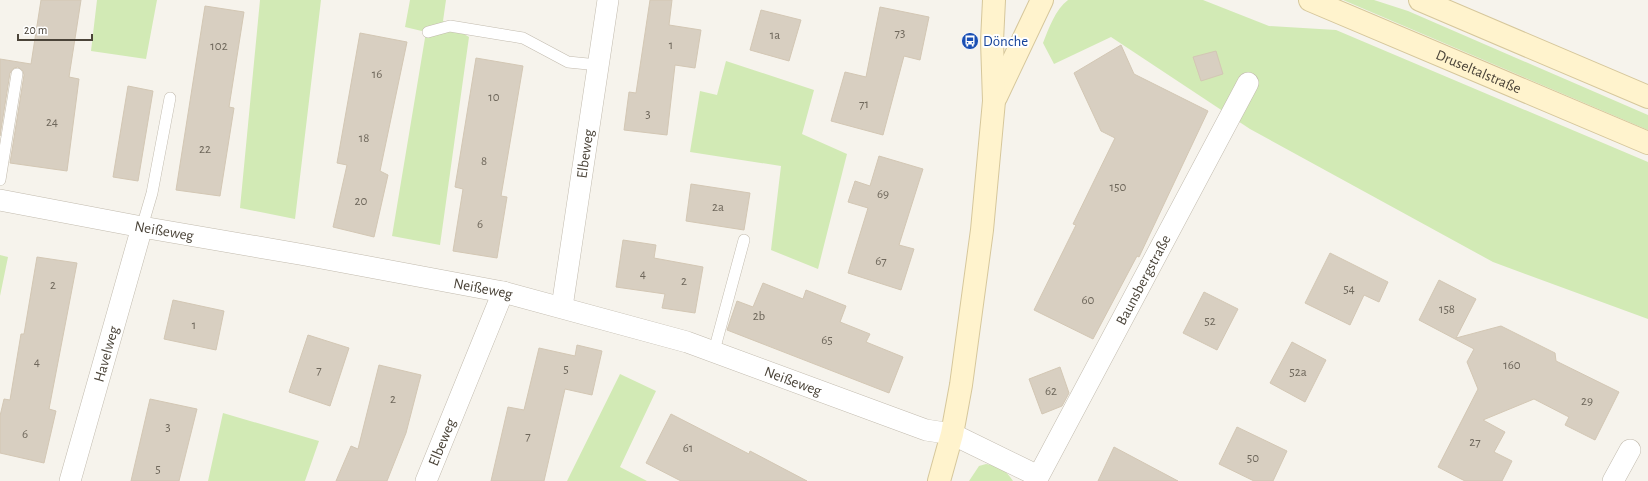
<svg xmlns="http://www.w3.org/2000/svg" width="1648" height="481" viewBox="0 0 1648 481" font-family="'Alegreya Sans',sans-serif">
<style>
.green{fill:#d2eab5}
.building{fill:#d8cfc1;stroke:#d3c7b4}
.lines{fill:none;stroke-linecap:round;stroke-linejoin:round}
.service-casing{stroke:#c2bbae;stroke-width:12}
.minor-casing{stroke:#c2bbae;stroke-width:22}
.secondary-casing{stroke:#d6c79b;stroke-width:24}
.service{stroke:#fff;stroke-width:11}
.minor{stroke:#fff;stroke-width:21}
.secondary{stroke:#fff3cd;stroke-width:22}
.labels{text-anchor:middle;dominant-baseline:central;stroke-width:4;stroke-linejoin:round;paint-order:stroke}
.number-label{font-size:13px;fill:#6e675b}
.transit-label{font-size:15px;fill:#164399;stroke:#fff;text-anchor:start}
.street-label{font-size:15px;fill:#4b4439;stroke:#fff}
</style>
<rect width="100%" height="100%" fill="#f6f3ec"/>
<path class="green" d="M 97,0 L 157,0 L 146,59 L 91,51 Z
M 260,0 L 321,0 L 295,219 L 240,208 Z
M 410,0 L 446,0 L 443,21 L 469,37 L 440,245 L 392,236 L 426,32 L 405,27 Z
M 1068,0 L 1203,0 L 1269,26 L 1336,30 L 1648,162 L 1648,319 L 1493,262 L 1250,129 L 1111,37 L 1054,64 L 1043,43 C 1049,28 1055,10 1068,0 Z
M 1343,0 L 1374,0 L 1408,11 L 1648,115 L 1648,130 Z
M 726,61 L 814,90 L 802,134 L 847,154 L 818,269 L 771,250 L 781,166 L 690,152 L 700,91 L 717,95 Z
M 0,255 L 8,257 L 0,296 Z
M 620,374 L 656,391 L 620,467 L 647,481 L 567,481 Z
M 223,413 L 319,441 L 305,481 L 208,481 Z
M 986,464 C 999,466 1006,470 1013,481 L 969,481 L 979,466 Z"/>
<path class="building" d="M 41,0 L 81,0 L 69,77 L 79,79 L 67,171 L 10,163 L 24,75 L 23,71 L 18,67 L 14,68 L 10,73 L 0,136 L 0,59 L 31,64 Z
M 650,0 L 672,0 L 669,25 L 701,30 L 695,68 L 675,65 L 667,135 L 624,130 L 629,92 L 636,93 Z
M 205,6 L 244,12 L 229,107 L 234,108 L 220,196 L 176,190 Z
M 880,7 L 929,17 L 920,60 L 904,56 L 883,135 L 831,121 L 845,72 L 866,77 Z
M 761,10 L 801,20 L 789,61 L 750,50 Z
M 360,33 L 407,42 L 380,171 L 388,175 L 374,237 L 333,227 L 347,165 L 337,163 Z
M 1121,45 L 1134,74 L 1208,111 L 1139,257 L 1137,256 L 1093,339 L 1034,310 L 1076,225 L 1073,224 L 1115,138 L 1101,131 L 1074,73 Z
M 1216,51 L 1223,74 L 1201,81 L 1193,57 Z
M 476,58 L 523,66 L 501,196 L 507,197 L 497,258 L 453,251 L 463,189 L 455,187 Z
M 128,86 L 153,91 L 138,181 L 113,177 Z
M 879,156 L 923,169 L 899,245 L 914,249 L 901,290 L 848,273 L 868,208 L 848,202 L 855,181 L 870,186 Z
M 691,184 L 750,193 L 744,230 L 686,221 Z
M 623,240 L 656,245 L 654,258 L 703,267 L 695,313 L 662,308 L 665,294 L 616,287 Z
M 1330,253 L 1388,282 L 1379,302 L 1364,295 L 1350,325 L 1305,303 Z
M 37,257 L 77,263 L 49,409 L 56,411 L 44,463 L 0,453 L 0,416 L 4,399 L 10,400 L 21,334 L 24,334 Z
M 1439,280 L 1476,299 L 1456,338 L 1501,326 L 1555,353 L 1556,361 L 1619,392 L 1595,440 L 1565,425 L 1569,417 L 1534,399 L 1483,420 L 1505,432 L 1494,452 L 1512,461 L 1502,481 L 1465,481 L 1438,467 L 1478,389 L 1467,362 L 1474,349 L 1419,320 Z
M 763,283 L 803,299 L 806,290 L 846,306 L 840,322 L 870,334 L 866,342 L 903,357 L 889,393 L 727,330 L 737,301 L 753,307 Z
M 1204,292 L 1238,309 L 1217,350 L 1183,333 Z
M 173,300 L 224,311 L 216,350 L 164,339 Z
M 308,335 L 349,348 L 330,406 L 289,392 Z
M 1292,342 L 1326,360 L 1305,402 L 1270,383 Z
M 577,345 L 602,351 L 592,395 L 565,389 L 544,481 L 491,481 L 508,407 L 524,410 L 539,348 L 575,356 Z
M 379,365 L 421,375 L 406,433 L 387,481 L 336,481 L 351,446 L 358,449 Z
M 1060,367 L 1069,393 L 1062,406 L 1042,414 L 1029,379 Z
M 150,399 L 197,409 L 179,481 L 131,481 Z
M 671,414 L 749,454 L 750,451 L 807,481 L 681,481 L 646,463 Z
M 1237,427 L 1287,451 L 1273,481 L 1254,481 L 1219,464 Z
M 1114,447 L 1178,481 L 1098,481 Z"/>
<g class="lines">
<g class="service-casing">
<path id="service" d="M 428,32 L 450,26 L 523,38 L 568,62 L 598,65
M 0,180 L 17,74
M 142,227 L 152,193 L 170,98
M 714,351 L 744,240"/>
</g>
<g class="minor-casing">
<g id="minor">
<path id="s1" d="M 0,200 L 142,227 L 305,255 L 503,292 L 687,342 L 926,430 L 952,434 L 1038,476"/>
<path id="s2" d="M 562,307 L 608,0"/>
<path id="s3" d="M 70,481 L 142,227"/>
<path id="s4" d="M 426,481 L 503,292"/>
<path id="s5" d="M 1036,481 L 1248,83"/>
<path d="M 1613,481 L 1630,450"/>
</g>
</g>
<g class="secondary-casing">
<g id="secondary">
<path id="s6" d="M 1310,0 L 1648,143"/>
<path d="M 1420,0 L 1648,97"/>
<path d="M 996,97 L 1042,0"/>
<path d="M 939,481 L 952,434 L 961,385 L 982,230 L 994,101 L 992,41 L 994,0"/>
</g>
</g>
<use href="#service" class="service"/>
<use href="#minor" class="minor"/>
<use href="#secondary" class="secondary"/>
</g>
<defs>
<g id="bus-disc" transform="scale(0.9)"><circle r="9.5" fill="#1a4fb4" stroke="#fff"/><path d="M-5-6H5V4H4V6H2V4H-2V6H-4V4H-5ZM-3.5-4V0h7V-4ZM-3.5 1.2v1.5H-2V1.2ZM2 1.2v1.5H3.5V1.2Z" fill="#fff"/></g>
</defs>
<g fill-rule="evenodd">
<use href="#bus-disc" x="970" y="41"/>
</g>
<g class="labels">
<g class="number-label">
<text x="900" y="33">73</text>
<text x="775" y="35">1a</text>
<text x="671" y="45">1</text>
<text x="219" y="46">102</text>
<text x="377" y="74">16</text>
<text x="494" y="97">10</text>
<text x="864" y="104">71</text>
<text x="648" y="114">3</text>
<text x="52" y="122">24</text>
<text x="364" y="138">18</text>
<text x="205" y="149">22</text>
<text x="484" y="161">8</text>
<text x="1118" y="187">150</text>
<text x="883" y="194">69</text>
<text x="361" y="201">20</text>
<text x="718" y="207">2a</text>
<text x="480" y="224">6</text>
<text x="881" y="261">67</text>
<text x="643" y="274">4</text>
<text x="684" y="281">2</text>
<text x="53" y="285">2</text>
<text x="1349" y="289">54</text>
<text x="1088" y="300">60</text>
<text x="1447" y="309">158</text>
<text x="759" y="316">2b</text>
<text x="1210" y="321">52</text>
<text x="194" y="325">1</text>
<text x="827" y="340">65</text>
<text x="37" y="362">4</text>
<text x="1512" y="365">160</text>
<text x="566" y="369">5</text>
<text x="319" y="370">7</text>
<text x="1298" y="372">52a</text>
<text x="1051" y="391">62</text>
<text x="393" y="399">2</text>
<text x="1587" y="401">29</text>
<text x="168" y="427">3</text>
<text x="25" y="434">6</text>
<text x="528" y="436">7</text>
<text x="1475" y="442">27</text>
<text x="688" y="448">61</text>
<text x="1253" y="458">50</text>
<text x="158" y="469">5</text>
</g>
<g class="transit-label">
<text x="983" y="41">Dönche</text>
</g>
<g class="street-label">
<text stroke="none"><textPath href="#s6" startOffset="183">Druseltalstraße</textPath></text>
<text stroke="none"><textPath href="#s2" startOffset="155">Elbeweg</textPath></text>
<text stroke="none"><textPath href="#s1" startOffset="167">Neißeweg</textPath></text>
<text stroke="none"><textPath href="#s5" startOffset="228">Baunsbergstraße</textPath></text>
<text stroke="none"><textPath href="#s1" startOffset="491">Neißeweg</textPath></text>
<text stroke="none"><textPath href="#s3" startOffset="132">Havelweg</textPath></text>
<text stroke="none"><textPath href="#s1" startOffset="815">Neißeweg</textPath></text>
<text stroke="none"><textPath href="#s4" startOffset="42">Elbeweg</textPath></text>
</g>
</g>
<path d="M18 34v6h74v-6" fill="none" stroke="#4b4439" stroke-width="2"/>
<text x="24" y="34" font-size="12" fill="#4b4439" stroke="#ffffff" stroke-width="3" paint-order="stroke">20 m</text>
</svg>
